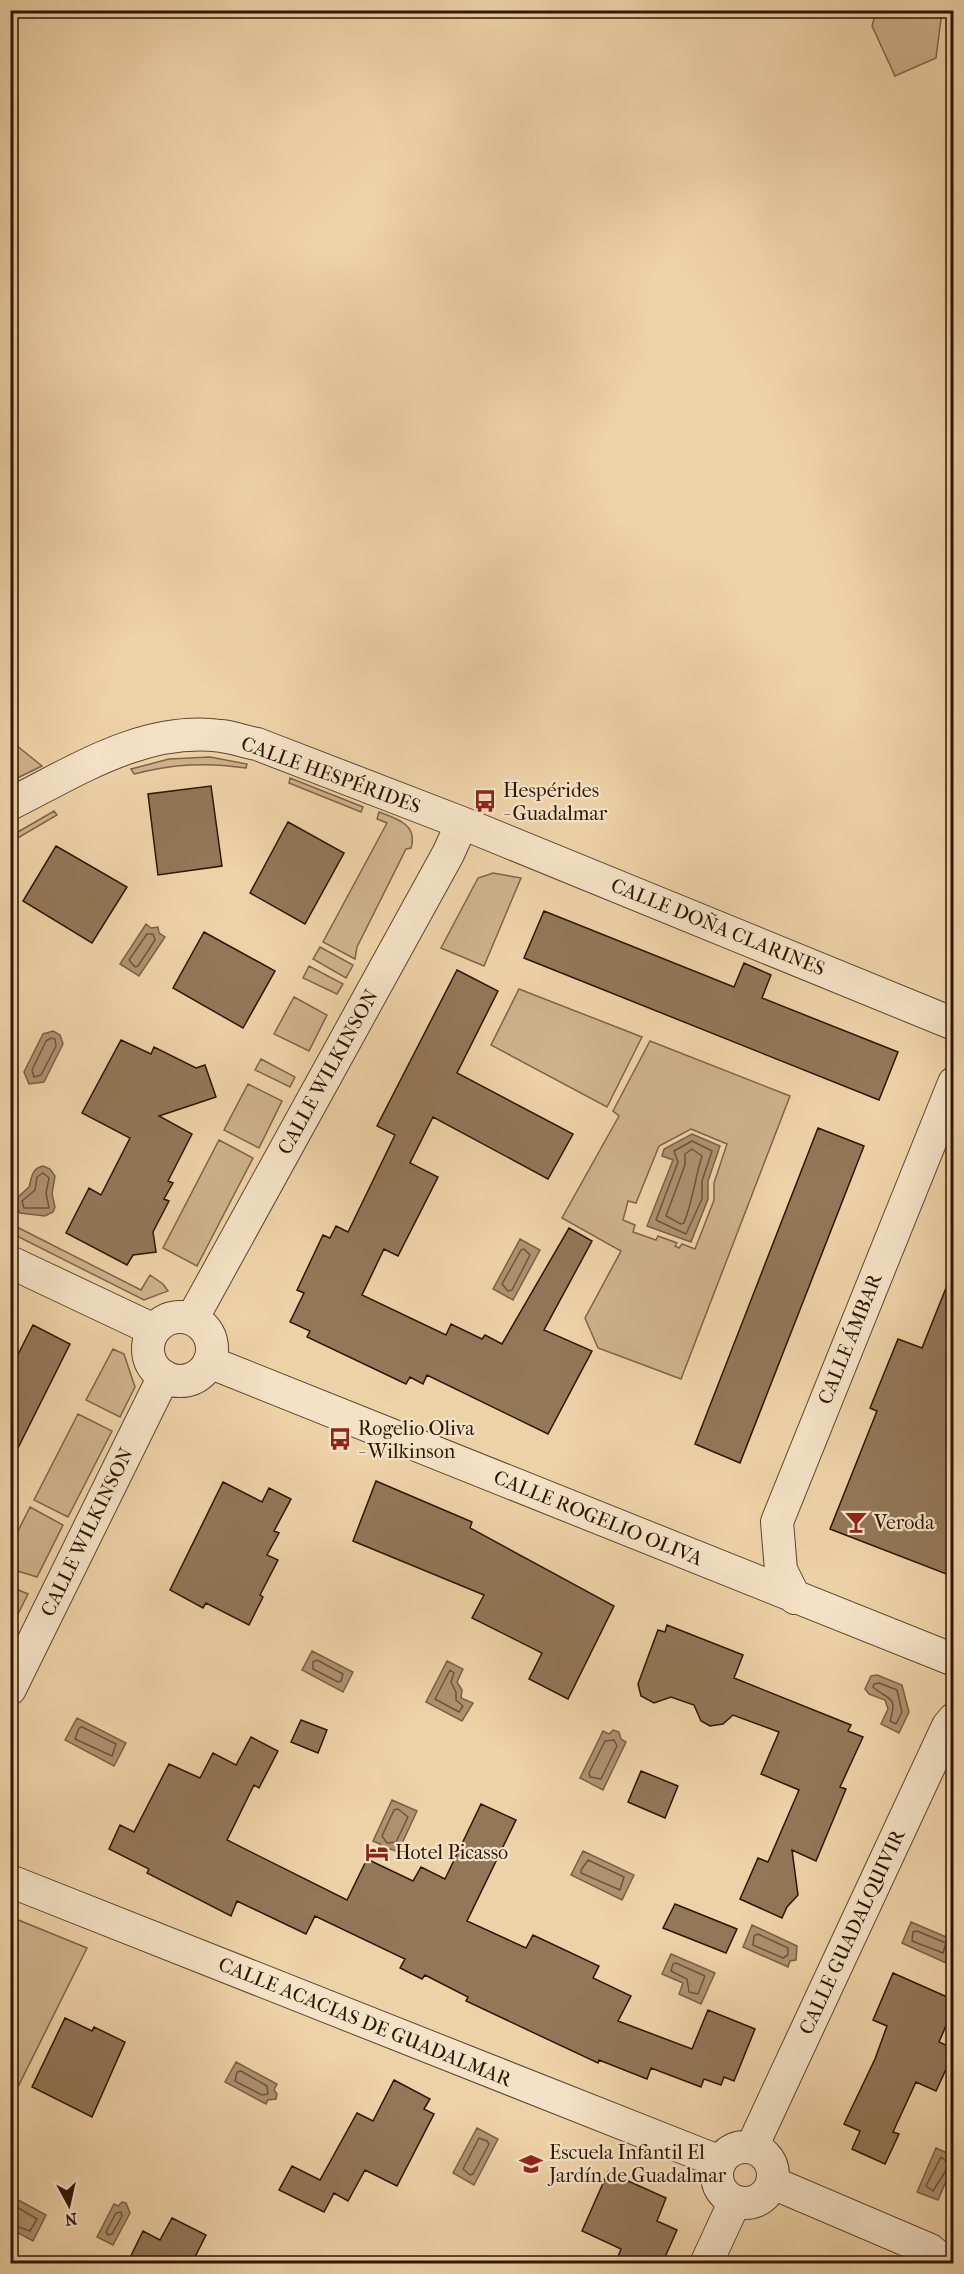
<svg xmlns="http://www.w3.org/2000/svg" width="964" height="2274" viewBox="0 0 964 2274" font-family="'IM FELL French Canon',serif">
<style>
.green{fill:#cdb28b;stroke:#7e6447;stroke-width:1.5;fill-rule:evenodd}
.water{fill:#ad926f;stroke:#7a6044;stroke-width:1.5}
.lines{fill:none;stroke-linecap:round;stroke-linejoin:round}
.shore{stroke:#6e5439;stroke-width:1.5}
.building{fill:#927758;stroke:#2e1503;stroke-width:1.5}
.street-casing{stroke:#5e442c;stroke-width:34}
.street{stroke:#f4e2c6;stroke-width:32}
.labels{text-anchor:middle;dominant-baseline:central;stroke-width:4.5;stroke-linejoin:round;paint-order:stroke}
.street-label{font-size:20px;fill:#2e1503;stroke:#f4e2c6}
.poi-label{font-size:20px;fill:#2e1503;stroke:#f4e2c6;text-anchor:start}
</style>
<rect width="100%" height="100%" fill="#eed2a7"/>
<filter id="stains"><feTurbulence type="fractalNoise" baseFrequency=".00333" numOctaves="4"/><feColorMatrix values="0 0 0 0 .2 0 0 0 0 .09 0 0 0 0 .02 0 0 0 .5 -.17"/></filter>
<radialGradient id="worn" r=".72"><stop offset=".6" stop-color="#630" stop-opacity="0"/><stop offset="1" stop-color="#630" stop-opacity=".3"/></radialGradient>
<path class="green" d="M 876,11 L 942,11 L 936,58 L 895,76 L 872,26 Z
M 11,741 L 42,766 L 11,781 Z
M 210,757 L 247,764 L 246,768 C 206,762 173,764 134,774 L 131,769 L 169,759 Z
M 290,778 L 363,807 L 361,812 L 289,783 Z
M 54,811 L 57,815 L 11,842 L 11,836 Z
M 379,812 C 398,819 418,825 411,848 L 406,849 L 357,947 L 355,959 L 323,942 L 387,823 L 377,819 Z
M 493,873 L 521,878 L 484,966 L 441,948 L 478,878 Z
M 320,947 L 353,965 L 346,978 L 313,959 Z
M 309,966 L 343,984 L 337,994 L 303,978 Z
M 519,989 L 642,1037 L 607,1107 L 491,1045 Z
M 294,997 L 327,1015 L 309,1051 L 274,1034 Z
M 650,1041 L 790,1096 L 681,1379 L 598,1348 L 585,1318 L 621,1251 L 562,1218 L 619,1116 L 613,1111 ZM 691,1129 L 727,1144 L 714,1183 L 714,1200 L 695,1249 L 682,1244 L 679,1248 L 675,1246 L 677,1243 L 658,1236 L 656,1240 L 633,1232 L 635,1225 L 623,1220 L 628,1201 L 636,1203 L 659,1146 Z
M 261,1059 L 295,1077 L 290,1087 L 255,1070 Z
M 248,1084 L 282,1101 L 259,1148 L 224,1130 Z
M 219,1140 L 253,1158 L 197,1266 L 163,1248 Z
M 11,1224 L 141,1290 L 150,1275 L 163,1284 L 168,1291 L 144,1300 L 11,1233 Z
M 113,1349 L 124,1354 L 135,1387 L 120,1417 L 86,1400 Z
M 78,1414 L 112,1431 L 68,1517 L 34,1500 Z
M 30,1507 L 63,1525 L 37,1577 L 11,1569 L 11,1545 Z
M 11,1587 L 28,1594 L 11,1628 Z
M 11,1917 L 87,1948 L 11,2101 Z"/>
<path class="water" d="M 146,924 L 151,928 L 158,927 L 159,933 L 165,937 L 139,976 L 120,964 Z
M 53,1031 L 60,1035 L 63,1044 L 44,1082 L 29,1084 L 24,1072 L 43,1034 Z
M 692,1134 L 720,1146 L 708,1181 L 708,1199 L 691,1242 L 647,1226 L 673,1160 L 662,1156 L 664,1149 Z
M 43,1166 L 50,1169 L 55,1176 L 52,1194 L 55,1207 L 53,1212 L 45,1216 L 20,1213 L 15,1204 L 17,1198 L 29,1187 C 32,1177 31,1169 43,1166 Z
M 520,1239 L 540,1250 L 513,1300 L 493,1289 Z
M 312,1651 L 353,1672 L 343,1692 L 302,1670 Z
M 447,1661 L 463,1669 L 457,1682 L 462,1690 L 461,1698 L 473,1703 L 462,1721 L 426,1702 Z
M 877,1675 L 902,1685 L 909,1712 L 899,1733 L 881,1724 L 888,1709 L 885,1700 L 869,1694 L 865,1689 L 871,1676 Z
M 77,1718 L 126,1743 L 114,1766 L 65,1740 Z
M 613,1730 L 619,1732 L 621,1739 L 626,1742 L 603,1790 L 580,1778 L 603,1731 L 609,1734 Z
M 392,1800 L 417,1811 L 398,1852 L 391,1849 L 383,1854 L 379,1850 L 380,1844 L 373,1841 Z
M 583,1851 L 634,1875 L 622,1900 L 571,1875 Z
M 911,1922 L 953,1940 L 946,1963 L 902,1943 Z
M 752,1925 L 797,1946 L 796,1960 L 790,1961 L 788,1967 L 743,1947 Z
M 671,1954 L 715,1973 L 701,2004 L 679,1994 L 683,1983 L 662,1974 Z
M 236,2062 L 277,2084 L 274,2090 L 277,2094 L 276,2099 L 268,2100 L 266,2104 L 225,2082 Z
M 477,2128 L 498,2139 L 474,2185 L 453,2173 Z
M 936,2148 L 954,2156 L 953,2165 L 938,2200 L 917,2192 Z
M 11,2196 L 46,2215 L 33,2241 L 11,2229 Z
M 122,2202 L 126,2203 L 130,2213 L 113,2245 L 97,2237 L 114,2204 L 118,2206 Z"/>
<g class="lines">
<path class="shore" d="M 147,934 L 153,934 L 155,940 L 138,966 L 135,967 L 129,960 Z
M 51,1038 L 55,1039 L 56,1046 L 41,1075 L 34,1077 L 32,1070 L 46,1041 Z
M 692,1141 L 712,1151 L 702,1181 L 702,1199 L 686,1234 L 656,1220 L 678,1162 L 674,1151 Z
M 692,1149 L 702,1156 C 695,1178 693,1200 684,1223 L 681,1224 L 666,1216 L 685,1165 L 685,1154 Z
M 43,1173 L 49,1178 L 46,1193 L 49,1208 L 24,1208 L 22,1201 L 35,1190 L 37,1177 Z
M 524,1249 L 530,1255 L 512,1290 L 508,1291 L 502,1284 L 521,1250 Z
M 317,1660 L 343,1674 L 341,1681 L 338,1682 L 313,1669 L 313,1662 Z
M 450,1670 L 454,1673 L 451,1682 L 456,1692 L 456,1700 L 463,1706 L 459,1712 L 435,1699 Z
M 879,1683 L 897,1690 L 902,1712 L 896,1724 L 890,1721 C 898,1695 889,1701 873,1687 L 874,1684 Z
M 82,1727 L 116,1744 L 112,1756 L 75,1739 L 79,1728 Z
M 614,1740 L 617,1746 L 601,1779 L 590,1777 L 589,1773 L 605,1741 Z
M 398,1809 L 408,1817 L 396,1842 L 387,1843 L 382,1836 L 394,1810 Z
M 588,1860 L 624,1877 L 620,1890 L 581,1873 L 581,1870 Z
M 917,1931 L 946,1943 L 943,1953 L 912,1941 L 913,1932 Z
M 758,1934 L 788,1948 L 788,1955 L 783,1958 L 753,1945 L 754,1936 Z
M 676,1963 L 705,1976 L 698,1994 L 689,1992 L 687,1979 L 671,1971 L 673,1964 Z
M 241,2071 L 267,2086 L 268,2094 L 262,2095 L 235,2081 L 237,2072 Z
M 479,2138 L 487,2141 L 489,2144 L 473,2174 L 470,2175 L 463,2169 Z
M 941,2157 L 950,2164 L 933,2191 L 926,2186 Z
M 10,2203 L 37,2219 L 30,2231 L 10,2224
M 121,2212 L 122,2216 L 112,2234 L 108,2235 L 106,2232 L 116,2213 Z"/>
</g>
<path class="building" d="M 211,786 L 222,866 L 158,875 L 148,794 Z
M 288,822 L 344,853 L 305,924 L 250,893 Z
M 56,846 L 127,887 L 92,943 L 23,901 Z
M 544,911 L 734,987 L 744,963 L 771,975 L 762,998 L 898,1052 L 879,1100 L 524,958 Z
M 204,932 L 275,971 L 243,1028 L 173,988 Z
M 457,970 L 498,991 L 457,1073 L 573,1134 L 548,1179 L 433,1117 L 410,1163 L 438,1177 L 398,1256 L 384,1249 L 362,1295 L 446,1335 L 451,1324 L 482,1339 L 485,1335 L 502,1344 L 569,1228 L 592,1241 L 544,1330 L 592,1351 L 548,1434 L 427,1375 L 423,1384 L 410,1377 L 406,1384 L 307,1337 L 310,1331 L 290,1322 L 304,1293 L 297,1290 L 323,1235 L 330,1238 L 336,1226 L 348,1232 L 395,1135 L 377,1126 Z
M 121,1040 L 151,1054 L 154,1047 L 196,1068 L 205,1065 L 216,1097 L 159,1116 L 192,1134 L 168,1181 L 173,1183 L 164,1199 L 169,1201 L 153,1232 L 156,1252 L 133,1255 L 127,1265 L 66,1233 L 89,1188 L 101,1195 L 130,1138 L 82,1113 Z
M 818,1128 L 864,1146 L 740,1463 L 695,1444 Z
M 952,1273 L 954,1273 L 954,1577 L 830,1529 L 877,1411 L 870,1408 L 898,1339 L 922,1348 Z
M 33,1325 L 70,1344 L 10,1464 L 10,1370 Z
M 376,1481 L 472,1522 L 470,1528 L 614,1606 L 568,1699 L 529,1679 L 542,1653 L 472,1618 L 484,1595 L 353,1541 Z
M 223,1482 L 262,1502 L 269,1488 L 291,1499 L 274,1531 L 279,1533 L 267,1555 L 278,1560 L 260,1595 L 263,1597 L 249,1625 L 206,1603 L 203,1608 L 170,1590 Z
M 667,1625 L 743,1655 L 734,1678 L 851,1725 L 848,1731 L 863,1737 L 840,1787 L 846,1789 L 816,1861 L 792,1850 L 798,1895 L 787,1907 L 782,1918 L 740,1899 L 758,1858 L 768,1862 L 799,1790 L 761,1774 L 779,1732 L 733,1715 L 723,1724 L 710,1726 L 701,1721 L 694,1705 L 671,1697 L 654,1703 L 641,1696 L 638,1684 L 658,1630 L 665,1632 Z
M 301,1720 L 327,1730 L 318,1753 L 291,1742 Z
M 251,1737 L 278,1751 L 259,1788 L 254,1785 L 227,1840 L 347,1900 L 367,1859 L 413,1881 L 421,1867 L 445,1879 L 481,1804 L 516,1820 L 467,1921 L 526,1948 L 533,1935 L 599,1966 L 593,1978 L 631,1996 L 618,2021 L 692,2049 L 708,2010 L 755,2029 L 734,2081 L 724,2077 L 721,2085 L 704,2079 L 701,2087 L 651,2068 L 647,2079 L 599,2060 L 598,2063 L 466,2001 L 468,1997 L 425,1975 L 422,1979 L 400,1968 L 405,1959 L 315,1916 L 306,1934 L 237,1901 L 231,1916 L 147,1873 L 149,1869 L 109,1849 L 120,1825 L 134,1832 L 169,1764 L 200,1778 L 213,1753 L 236,1765 Z
M 641,1771 L 678,1786 L 665,1818 L 628,1802 Z
M 675,1904 L 737,1929 L 726,1953 L 663,1928 Z
M 893,1973 L 954,2000 L 954,2007 L 939,2042 L 954,2049 L 954,2052 L 936,2091 L 916,2082 L 893,2132 L 899,2134 L 885,2164 L 852,2149 L 860,2131 L 844,2124 L 875,2059 L 887,2026 L 873,2020 Z
M 65,2018 L 92,2031 L 94,2027 L 125,2042 L 92,2117 L 32,2087 Z
M 394,2080 L 430,2099 L 424,2109 L 434,2114 L 397,2186 L 365,2170 L 348,2201 L 334,2193 L 324,2212 L 279,2190 L 292,2166 L 320,2180 L 357,2113 L 373,2121 Z
M 608,2172 L 666,2198 L 657,2221 L 677,2230 L 662,2264 L 615,2264 L 621,2249 L 582,2231 Z
M 172,2218 L 206,2235 L 195,2257 L 208,2264 L 127,2264 L 143,2231 L 160,2240 Z"/>
<g class="lines">
<g class="street-casing">
<path id="street" d="M 10,804 C 76,771 144,726 221,736 C 233,737 245,742 257,744 L 462,823 L 954,1024
M 10,1262 L 154,1330
M148 1349a32 32 0 1 1 64 0a32 32 0 1 1-64 0Z
M 192,1319 L 448,854 L 462,823
M 209,1362 L 954,1660
M 795,1598 L 781,1570 L 777,1522 L 954,1083
M 10,1689 L 164,1376
M 10,1881 L 720,2162
M717 2175a28 28 0 1 1 56 0a28 28 0 1 1-56 0Z
M 752,2147 L 948,1726 L 954,1719
M 773,2183 L 930,2250 L 947,2264
M 706,2264 L 735,2201"/>
</g>
<use href="#street" class="street"/>
</g>
<defs>
<g id="bus-bare" transform="scale(1.8)"><path d="M-5-6H5V4H4V6H2V4H-2V6H-4V4H-5ZM-3.5-4V0h7V-4ZM-3.5 1.2v1.5H-2V1.2ZM2 1.2v1.5H3.5V1.2Z" fill="#8f2418" stroke="#f4e2c6" stroke-width="2.5" paint-order="stroke"/></g>
<g id="bar-bare" transform="scale(1.8)"><path d="M-6-5H6L.8 .8V4.5H3.5V6h-7V4.5H-.8V.8Z" fill="#8f2418" stroke="#f4e2c6" stroke-width="2.5" paint-order="stroke"/></g>
<g id="hotel-bare" transform="scale(1.8)"><path d="M-6-4.5h1.5V1H6V5H4.5V3h-9V5H-6ZM-4 0a1.8 1.8 0 1 1 3.6 0ZM.5 0V-2.5h3Q6-2.5 6 0Z" fill="#8f2418" stroke="#f4e2c6" stroke-width="2.5" paint-order="stroke"/></g>
<g id="school-bare" transform="scale(1.8)"><path d="M0-5L7-2L0 1L-7-2ZM-4 1L0 2.5L4 1V4Q0 6-4 4Z" fill="#8f2418" stroke="#f4e2c6" stroke-width="2.5" paint-order="stroke"/></g>
</defs>
<g fill-rule="evenodd">
<use href="#bus-bare" x="485" y="801"/>
<use href="#bus-bare" x="340" y="1439"/>
<use href="#bar-bare" x="856" y="1522"/>
<use href="#hotel-bare" x="377" y="1852"/>
<use href="#school-bare" x="531" y="2164"/>
</g>
<g class="labels">
<g class="street-label">
<text transform="translate(331 775) rotate(20)">CALLE HESPÉRIDES</text>
<text transform="translate(718 927) rotate(22)">CALLE DOÑA CLARINES</text>
<text transform="translate(328 1072) rotate(-61)">CALLE WILKINSON</text>
<text transform="translate(850 1339) rotate(-68)">CALLE ÁMBAR</text>
<text transform="translate(598 1518) rotate(22)">CALLE ROGELIO OLIVA</text>
<text transform="translate(87 1532) rotate(-64)">CALLE WILKINSON</text>
<text transform="translate(852 1932) rotate(-65)">CALLE GUADALQUIVIR</text>
<text transform="translate(365 2022) rotate(22)">CALLE ACACIAS DE GUADALMAR</text>
</g>
<g class="poi-label">
<text x="503" y="790">Hespérides<tspan x="503" dy="23">- Guadalmar</tspan></text>
<text x="358" y="1428">Rogelio Oliva<tspan x="358" dy="23">- Wilkinson</tspan></text>
<text x="874" y="1522">Veroda</text>
<text x="395" y="1852">Hotel Picasso</text>
<text x="549" y="2152">Escuela Infantil El<tspan x="549" dy="23">Jardín de Guadalmar</tspan></text>
</g>
</g>
<rect width="964" height="2274" fill="none" stroke="#eed2a7" stroke-width="36"/>
<rect x="12" y="12" width="940" height="2250" fill="none" stroke="#2e1503" stroke-width="3"/>
<rect x="18" y="18" width="928" height="2238" fill="none" stroke="#2e1503" stroke-width="1.5"/>
<g transform="translate(69 2205) rotate(172)" stroke="#f4e2c6" stroke-width="4.5" paint-order="stroke">
<path d="M0-4.5L10 22L0 15L-10 22Z" fill="#2e1503"/>
<text y="-9" font-size="16" font-weight="bold" text-anchor="middle" fill="#2e1503">N</text>
</g>
<rect width="100%" height="100%" filter="url(#stains)"/>
<rect width="100%" height="100%" fill="url(#worn)"/>
</svg>
